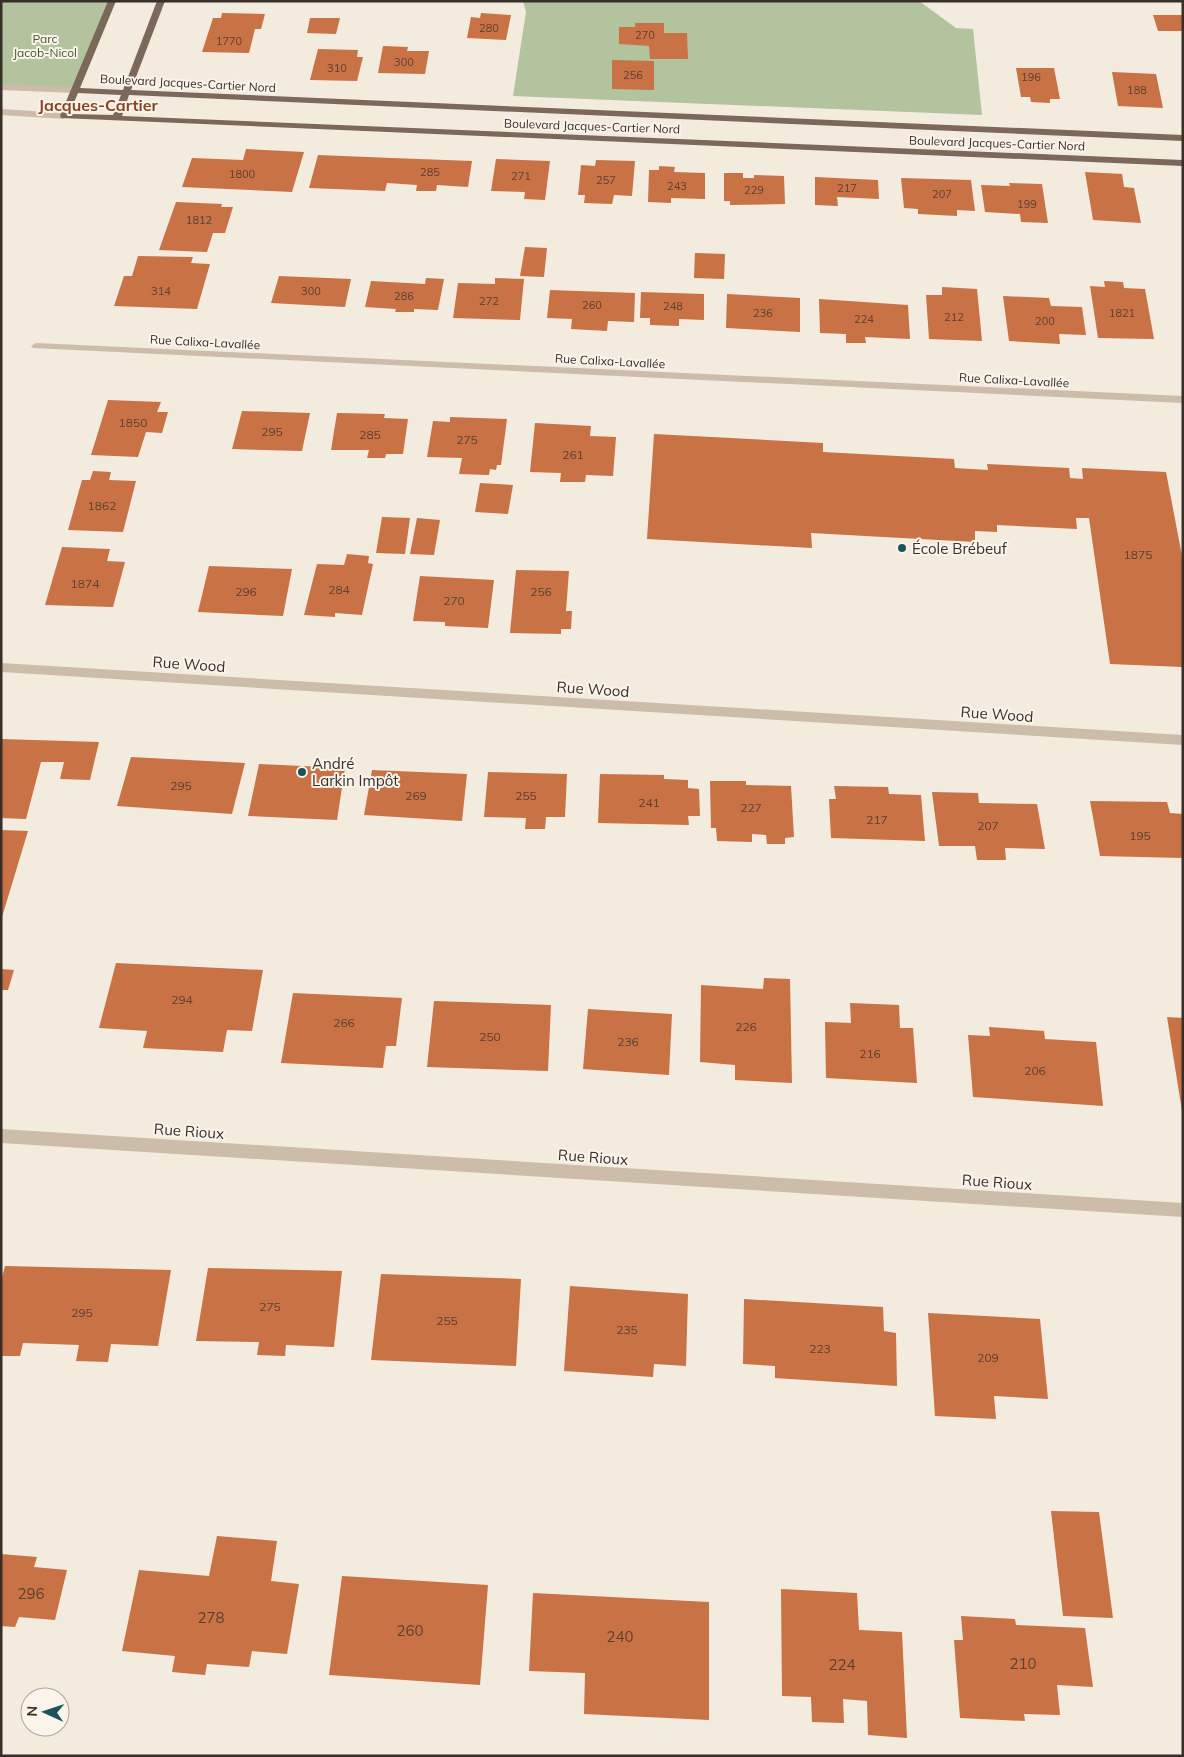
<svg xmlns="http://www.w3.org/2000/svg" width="1184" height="1757" viewBox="0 0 1184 1757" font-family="Mulish,sans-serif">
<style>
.green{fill:#b2c39d}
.building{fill:#c87246}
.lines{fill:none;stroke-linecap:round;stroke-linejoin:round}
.minor{fill:#ccbca9;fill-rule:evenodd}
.major{fill:#7b685a;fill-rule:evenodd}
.poi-dot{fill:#1d515b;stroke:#faf4ea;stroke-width:2}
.labels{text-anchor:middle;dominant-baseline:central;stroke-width:4;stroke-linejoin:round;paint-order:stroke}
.far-number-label{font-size:11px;fill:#5c4030}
.far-park-label{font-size:12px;fill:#43572c;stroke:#faf4ea}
.far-street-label{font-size:12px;fill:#382f29;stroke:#faf4ea}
.number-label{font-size:12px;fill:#5c4030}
.poi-label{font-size:15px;fill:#382f29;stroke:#faf4ea;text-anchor:start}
.street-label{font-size:15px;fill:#382f29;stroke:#faf4ea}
.near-number-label{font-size:15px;fill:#5c4030}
.far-district-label{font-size:16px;font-weight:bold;fill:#894320;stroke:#faf4ea}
</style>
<rect width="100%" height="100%" fill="#f3ebdd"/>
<path class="green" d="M 1,1 L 112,1 L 75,90 L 1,87 Z
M 523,1 L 919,1 L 956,28 L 973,29 L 982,115 L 513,96 L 526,12 Z"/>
<path class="building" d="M 222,13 L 265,14 L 261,29 L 255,29 L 249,53 L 202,52 L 213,18 L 221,18 Z
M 481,13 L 511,15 L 506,40 L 467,38 L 471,17 L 480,18 Z
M 1153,15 L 1183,15 L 1183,31 L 1158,31 Z
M 310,18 L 340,18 L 336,34 L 307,33 Z
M 635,23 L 664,23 L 664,33 L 687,33 L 688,59 L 650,59 L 649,46 L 619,44 L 619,27 L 635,27 Z
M 383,46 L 408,47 L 407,51 L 429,51 L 425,74 L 378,73 Z
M 318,49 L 358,50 L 357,57 L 363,57 L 357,81 L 310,80 Z
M 612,60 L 654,61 L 654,90 L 612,89 Z
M 1016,68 L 1054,68 L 1060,99 L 1050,99 L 1050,103 L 1031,102 L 1030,97 L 1021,97 Z
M 1112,72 L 1156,74 L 1163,108 L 1118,106 Z
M 246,149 L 304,152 L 292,192 L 182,187 L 192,158 L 243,160 Z
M 318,155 L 392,158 L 472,161 L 468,187 L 437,185 L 436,191 L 416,191 L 417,185 L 387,183 L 385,191 L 309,188 Z
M 496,159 L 550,161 L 545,200 L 524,199 L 525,192 L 491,191 Z
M 596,160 L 635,161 L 632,196 L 614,195 L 612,204 L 584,203 L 585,195 L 578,195 L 581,165 L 595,166 Z
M 659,166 L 675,167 L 674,172 L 705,173 L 705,199 L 671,198 L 671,203 L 648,202 L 649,170 L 659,170 Z
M 1085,172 L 1122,174 L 1124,187 L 1134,188 L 1141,223 L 1093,220 Z
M 724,173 L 743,173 L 743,178 L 754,178 L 754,175 L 784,176 L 785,204 L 730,205 L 730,201 L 724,201 Z
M 815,177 L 878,180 L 879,199 L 837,197 L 838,206 L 815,205 Z
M 901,178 L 971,180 L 975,211 L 957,210 L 957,216 L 918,214 L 918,209 L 904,208 Z
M 1009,183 L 1042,184 L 1048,223 L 1021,222 L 1020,214 L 985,212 L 981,185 L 1010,186 Z
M 176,202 L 222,204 L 221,207 L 233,207 L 225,233 L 213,233 L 207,252 L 159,250 Z
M 525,247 L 547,248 L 544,277 L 520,276 Z
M 695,253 L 725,254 L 724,279 L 694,278 Z
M 138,256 L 193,257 L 191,263 L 210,264 L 197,309 L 114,306 L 124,276 L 132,276 Z
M 279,276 L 351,279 L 345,307 L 271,303 Z
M 426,278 L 444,279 L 438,310 L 414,309 L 414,312 L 395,312 L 396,309 L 365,307 L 371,281 L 425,284 Z
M 495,278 L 524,279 L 520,320 L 453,318 L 458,283 L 495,284 Z
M 1104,281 L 1123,282 L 1124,288 L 1145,289 L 1154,339 L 1098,338 L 1090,286 L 1105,287 Z
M 942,287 L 977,289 L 982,341 L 929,339 L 926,295 L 942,295 Z
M 550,290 L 635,293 L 634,322 L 608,321 L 607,331 L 571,329 L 572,319 L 547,318 Z
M 641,292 L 704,294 L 704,320 L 679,319 L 679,326 L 650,325 L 650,318 L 640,318 Z
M 727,294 L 800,298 L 800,332 L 726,328 Z
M 1003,296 L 1049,298 L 1051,306 L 1082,307 L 1086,335 L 1059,334 L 1060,344 L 1009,341 Z
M 819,299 L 908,305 L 910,339 L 865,337 L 866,343 L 846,343 L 846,334 L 820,333 Z
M 108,400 L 161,402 L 157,412 L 168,412 L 162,433 L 146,432 L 138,457 L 91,455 Z
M 242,411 L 310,413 L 302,451 L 232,449 Z
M 337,413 L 385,414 L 384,418 L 408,419 L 403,454 L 386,454 L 385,458 L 367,458 L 369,450 L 331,450 Z
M 450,417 L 507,419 L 501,465 L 497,465 L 496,470 L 490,469 L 489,475 L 459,474 L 462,458 L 427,457 L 433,421 L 450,422 Z
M 535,423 L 591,426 L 590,436 L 616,437 L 613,476 L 586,475 L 585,482 L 560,482 L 561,473 L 530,472 Z
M 654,434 L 823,443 L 823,452 L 954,459 L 955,468 L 988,470 L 987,464 L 1069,468 L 1070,478 L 1083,479 L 1082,468 L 1166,472 L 1183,561 L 1183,667 L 1110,664 L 1089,518 L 1076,518 L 1077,529 L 997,525 L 997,532 L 975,531 L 975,542 L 811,533 L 812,548 L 647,539 Z
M 93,471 L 111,472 L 109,480 L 136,481 L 123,532 L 68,530 L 82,480 L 90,480 Z
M 480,483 L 513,485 L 508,514 L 475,512 Z
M 382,517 L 410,518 L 405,554 L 376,553 Z
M 417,518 L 440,520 L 434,555 L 410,554 Z
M 62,547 L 110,549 L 107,561 L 125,562 L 113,607 L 45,605 Z
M 347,554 L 369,556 L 368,563 L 373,564 L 362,615 L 335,613 L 335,617 L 304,615 L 317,564 L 344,565 Z
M 209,566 L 292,569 L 283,616 L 198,612 Z
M 516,570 L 569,571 L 566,611 L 572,611 L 571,629 L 561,629 L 561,634 L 510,633 Z
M 420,576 L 494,580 L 488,628 L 445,626 L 445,622 L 413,621 Z
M 1,739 L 99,742 L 90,780 L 60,779 L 64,762 L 41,762 L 26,819 L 1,818 Z
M 131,757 L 245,763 L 232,814 L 117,806 Z
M 259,764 L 345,768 L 337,820 L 248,816 Z
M 372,770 L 467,774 L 462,821 L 364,815 Z
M 488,772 L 567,774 L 565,817 L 546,817 L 545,829 L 525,829 L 526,818 L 484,817 Z
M 600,774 L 664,775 L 664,779 L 688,780 L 688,788 L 699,789 L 700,816 L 688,816 L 689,825 L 598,823 Z
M 710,781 L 746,781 L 746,785 L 791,786 L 794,837 L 785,838 L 785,844 L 767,844 L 766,835 L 752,834 L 752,842 L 717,841 L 716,828 L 711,828 Z
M 834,786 L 888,787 L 889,794 L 921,795 L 925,841 L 831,838 L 829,799 L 836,799 Z
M 932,792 L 978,793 L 979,803 L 1037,804 L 1045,849 L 1005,848 L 1006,860 L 977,860 L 975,846 L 939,846 Z
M 1090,801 L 1167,802 L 1170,813 L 1183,814 L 1183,858 L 1100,856 Z
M 1,830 L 28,831 L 2,917 L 1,917 Z
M 116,963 L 263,970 L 252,1031 L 227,1030 L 223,1052 L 143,1048 L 147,1031 L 99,1028 Z
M 1,969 L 14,970 L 8,990 L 1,990 Z
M 764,978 L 790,979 L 792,1083 L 735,1080 L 735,1065 L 700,1062 L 701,985 L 763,989 Z
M 293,993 L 402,998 L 396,1046 L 386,1046 L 383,1068 L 281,1063 Z
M 434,1001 L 551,1005 L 548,1071 L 427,1067 Z
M 850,1003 L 899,1005 L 900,1028 L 913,1028 L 917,1083 L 826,1078 L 825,1022 L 851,1023 Z
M 588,1009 L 672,1014 L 669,1075 L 583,1069 Z
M 1167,1017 L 1183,1018 L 1183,1111 L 1182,1111 Z
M 989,1027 L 1044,1031 L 1045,1039 L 1096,1042 L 1103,1106 L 973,1097 L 968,1035 L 990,1036 Z
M 5,1266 L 171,1270 L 158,1346 L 111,1344 L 108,1362 L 76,1361 L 79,1345 L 23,1343 L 20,1356 L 1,1356 L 1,1281 Z
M 208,1268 L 342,1271 L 334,1347 L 286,1345 L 285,1356 L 257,1355 L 259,1342 L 196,1341 Z
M 381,1274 L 521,1279 L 516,1366 L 371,1360 Z
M 570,1286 L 688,1294 L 686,1366 L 654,1364 L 653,1377 L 564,1371 Z
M 744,1299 L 883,1307 L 884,1331 L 896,1333 L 897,1386 L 775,1378 L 775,1366 L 743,1364 Z
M 928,1313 L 1040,1319 L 1048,1399 L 994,1396 L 996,1419 L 935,1416 Z
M 1051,1511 L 1099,1512 L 1113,1618 L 1063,1616 Z
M 217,1536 L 277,1541 L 271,1581 L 299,1584 L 287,1654 L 252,1651 L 249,1667 L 207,1664 L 205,1675 L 172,1672 L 175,1656 L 122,1651 L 139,1570 L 209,1576 Z
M 1,1554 L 37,1557 L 34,1567 L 67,1570 L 55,1620 L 19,1617 L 15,1627 L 1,1626 Z
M 342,1576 L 488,1585 L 480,1685 L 329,1675 Z
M 781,1589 L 857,1593 L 859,1630 L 902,1632 L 907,1738 L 868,1735 L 867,1701 L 843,1699 L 844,1723 L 812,1722 L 811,1697 L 782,1696 Z
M 533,1593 L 709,1602 L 709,1720 L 584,1714 L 585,1673 L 529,1671 Z
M 961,1616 L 1015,1619 L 1016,1625 L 1085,1628 L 1093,1687 L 1057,1685 L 1060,1715 L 1024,1714 L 1025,1721 L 960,1718 L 954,1640 L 963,1640 Z"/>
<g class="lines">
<path class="minor" d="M 1,84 L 75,87 L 79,90 L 75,93 L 1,90 Z
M 1,109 L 64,113 L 68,116 L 64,119 L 1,115 Z
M 36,343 L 1183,396 L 1183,403 L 33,348 L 31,346 Z
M 1,663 L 1183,735 L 1183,745 L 1,672 Z
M 1,1129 L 1183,1203 L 1183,1217 L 1,1143 Z"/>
<path class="major" d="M 108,1 L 116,1 L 80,88 L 123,90 L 157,1 L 165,1 L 131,90 L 1183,135 L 1183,141 L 129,95 L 122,116 L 1183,160 L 1183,166 L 61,118 L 60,116 ZM 78,93 L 121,95 L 113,115 L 69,114 Z"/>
</g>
<g class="poi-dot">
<circle cx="902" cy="548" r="5"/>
<circle cx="302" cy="772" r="5"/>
</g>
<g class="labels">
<g class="far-number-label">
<text x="489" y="28">280</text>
<text x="645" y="35">270</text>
<text x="229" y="41">1770</text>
<text x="404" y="62">300</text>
<text x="337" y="68">310</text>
<text x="633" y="75">256</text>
<text x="1031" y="77">196</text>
<text x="1137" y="90">188</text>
<text x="430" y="172">285</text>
<text x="242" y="174">1800</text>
<text x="521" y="176">271</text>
<text x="606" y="180">257</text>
<text x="677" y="186">243</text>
<text x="847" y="188">217</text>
<text x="754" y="190">229</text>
<text x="942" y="194">207</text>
<text x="1027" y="204">199</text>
<text x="199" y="220">1812</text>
<text x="161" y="291">314</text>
<text x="311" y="291">300</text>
<text x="404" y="296">286</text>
<text x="489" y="301">272</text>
<text x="592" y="305">260</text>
<text x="673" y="306">248</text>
<text x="763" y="313">236</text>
<text x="1122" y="313">1821</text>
<text x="954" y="317">212</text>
<text x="864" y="319">224</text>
<text x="1045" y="321">200</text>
</g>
<g class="far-park-label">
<text x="45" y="38">Parc<tspan x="45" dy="14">Jacob-Nicol</tspan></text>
</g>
<g class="far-street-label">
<text transform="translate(188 83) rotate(3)">Boulevard Jacques-Cartier Nord</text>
<text transform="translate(592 126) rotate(2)">Boulevard Jacques-Cartier Nord</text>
<text transform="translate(997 143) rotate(2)">Boulevard Jacques-Cartier Nord</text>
<text transform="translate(205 342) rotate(3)">Rue Calixa-Lavallée</text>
<text transform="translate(610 361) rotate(3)">Rue Calixa-Lavallée</text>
<text transform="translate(1014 380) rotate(3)">Rue Calixa-Lavallée</text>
</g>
<g class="number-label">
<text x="133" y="422">1850</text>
<text x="272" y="431">295</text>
<text x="370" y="434">285</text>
<text x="467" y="439">275</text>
<text x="573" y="454">261</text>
<text x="102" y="505">1862</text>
<text x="1138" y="554">1875</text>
<text x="85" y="583">1874</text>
<text x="339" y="589">284</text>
<text x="246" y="591">296</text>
<text x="541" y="591">256</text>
<text x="454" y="600">270</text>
<text x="181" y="785">295</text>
<text x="416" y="795">269</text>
<text x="526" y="795">255</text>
<text x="649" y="802">241</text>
<text x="751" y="807">227</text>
<text x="877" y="819">217</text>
<text x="988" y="825">207</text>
<text x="1140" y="835">195</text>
<text x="182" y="999">294</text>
<text x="344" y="1022">266</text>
<text x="746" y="1026">226</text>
<text x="490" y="1036">250</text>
<text x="628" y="1041">236</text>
<text x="870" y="1053">216</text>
<text x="1035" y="1070">206</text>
<text x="270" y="1306">275</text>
<text x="82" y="1312">295</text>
<text x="447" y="1320">255</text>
<text x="627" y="1329">235</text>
<text x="820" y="1348">223</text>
<text x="988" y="1357">209</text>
</g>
<g class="poi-label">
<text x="912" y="548">École Brébeuf</text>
<text x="312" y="763">André<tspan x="312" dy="17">Larkin Impôt</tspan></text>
</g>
<g class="street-label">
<text transform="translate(189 664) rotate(4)">Rue Wood</text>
<text transform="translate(593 689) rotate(4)">Rue Wood</text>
<text transform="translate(997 714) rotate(4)">Rue Wood</text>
<text transform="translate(189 1131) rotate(4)">Rue Rioux</text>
<text transform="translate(593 1157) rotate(4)">Rue Rioux</text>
<text transform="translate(997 1182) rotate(4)">Rue Rioux</text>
</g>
<g class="near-number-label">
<text x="31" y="1593">296</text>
<text x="211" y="1617">278</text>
<text x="410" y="1630">260</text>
<text x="620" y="1636">240</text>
<text x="1023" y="1663">210</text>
<text x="842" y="1664">224</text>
</g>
<g class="far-district-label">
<text x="98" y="105">Jacques-Cartier</text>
</g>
</g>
<rect width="1184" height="1757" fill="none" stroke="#382f29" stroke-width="5"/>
<g transform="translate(45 1712) rotate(273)"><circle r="24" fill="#faf4ea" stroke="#aca59d"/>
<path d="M0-4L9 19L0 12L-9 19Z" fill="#1d515b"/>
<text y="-8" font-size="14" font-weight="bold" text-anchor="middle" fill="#382f29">N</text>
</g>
</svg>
